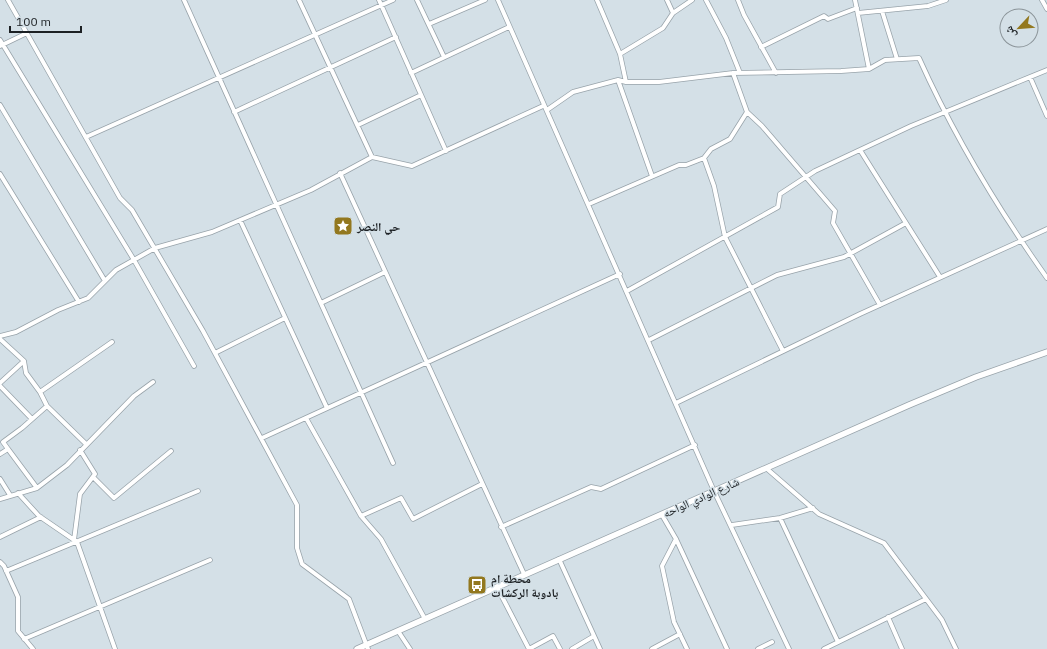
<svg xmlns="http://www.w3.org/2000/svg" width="1047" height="649" viewBox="0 0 1047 649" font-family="'IBM Plex Sans','Noto Naskh Arabic',sans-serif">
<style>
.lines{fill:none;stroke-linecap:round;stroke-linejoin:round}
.minor-casing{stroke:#98a3aa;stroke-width:5.5}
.secondary-casing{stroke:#98a3aa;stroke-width:7}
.minor{stroke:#fff;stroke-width:4}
.secondary{stroke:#fff;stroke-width:5.5}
.labels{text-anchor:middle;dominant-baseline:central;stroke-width:3;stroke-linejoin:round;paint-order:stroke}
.poi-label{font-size:12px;font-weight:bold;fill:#1d2124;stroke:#d4e0e7;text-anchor:start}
.street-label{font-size:12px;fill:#1d2124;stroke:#d4e0e7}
</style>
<rect width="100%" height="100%" fill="#d4e0e7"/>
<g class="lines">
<g class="minor-casing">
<path id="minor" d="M 8,0 L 120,198 L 132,210 L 203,331 L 297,505 L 297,548 L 302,564 L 349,599 L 368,649
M 184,0 L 393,463
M 299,0 L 372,157
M 379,0 L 446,151
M 417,0 L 444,57
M 498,0 L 714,491 L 789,649
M 597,0 L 620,54 L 626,82
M 706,0 L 726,38 L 740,73
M 738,0 L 744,15 L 776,73
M 855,0 L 869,69
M 1042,0 L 1047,9
M 882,11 L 897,59
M 673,13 L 692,0
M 858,13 L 928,6 L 946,0
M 429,24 L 485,0
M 0,40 L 134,260 L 194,366
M 0,46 L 27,33
M 761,47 L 824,16 L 828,19 L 857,8
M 620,54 L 663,28 L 673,13 L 667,0
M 411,73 L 509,27
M 733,73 L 747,112 L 762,126 L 835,211 L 833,223 L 880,305
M 1030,77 L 1047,116
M 618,80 L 652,176
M 0,105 L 105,281
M 547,110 L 573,92 L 618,80 L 626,82 L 659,82 L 733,73 L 841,71 L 869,69 L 885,60 L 919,58 C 954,136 998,209 1047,278
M 234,112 L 396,37
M 358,125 L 421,95
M 86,137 L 393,0
M 860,150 L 940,277
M 704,158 L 711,149 L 730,139 L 747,112
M 340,173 L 524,574
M 0,174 L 79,302
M 589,204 L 679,165 L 686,165 L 704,158 L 714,186 L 725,237 L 783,351
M 240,220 L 327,408
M 627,291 L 778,207 L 780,194 L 815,171 L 911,126 L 1047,70
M 321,303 L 385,272
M 0,336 L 16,332 L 58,310 L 88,298 L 116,270 L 155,248 L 212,232 L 311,190 L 372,157 L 412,166 L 543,106
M 0,339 L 24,361 L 26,373 L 40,392 L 47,406 L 86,444
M 649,340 L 777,275 L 844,257 L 906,223
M 215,353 L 285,318
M 0,383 L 24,361
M 0,386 L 32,419
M 40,392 L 112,342
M 676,403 L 860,314 L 1047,229
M 306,418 L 361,516 L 381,539 L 425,619
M 262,438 L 620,274
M 8,449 L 3,442 L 22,428 L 47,406
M 0,454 L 8,449 L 37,488
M 766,468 L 819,514 L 884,543 L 942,620 L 956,649
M 93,477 L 114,498 L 171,451
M 0,479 L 10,495
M 18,493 L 39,516 L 77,542 L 115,649
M 0,499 L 37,488 L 67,465 L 134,396 L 153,382
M 662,515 L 676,539 L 727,649
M 361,516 L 401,498 L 413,519 L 482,484
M 780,518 L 838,642
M 732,525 L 780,518 L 813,508
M 501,527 L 591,487 L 601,489 L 695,445
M 0,537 L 41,517
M 676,539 L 662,566 L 674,622 L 687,649
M 74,540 L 80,494 L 95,474 L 80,450
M 559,559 L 600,649
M 0,562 L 4,566 L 18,597 L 18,631 L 33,649
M 6,571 L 198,491
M 497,587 L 529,649 L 553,636 L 560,649
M 888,617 L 902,649
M 398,631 L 410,649
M 24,639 L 210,560
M 572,649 L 594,636
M 652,649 L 680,634
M 758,649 L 772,642
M 824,649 L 926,599"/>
</g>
<g class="secondary-casing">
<path id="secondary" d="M 357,649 L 909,405 L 976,377 L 1047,352"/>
</g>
<use href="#minor" class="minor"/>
<use href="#secondary" class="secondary"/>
</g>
<defs>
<g id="sight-square" transform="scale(1)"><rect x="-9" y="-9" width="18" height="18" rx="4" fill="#93781f" stroke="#d4e0e7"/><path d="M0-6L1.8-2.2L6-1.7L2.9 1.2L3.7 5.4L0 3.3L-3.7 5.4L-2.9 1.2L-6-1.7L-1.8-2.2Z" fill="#fff"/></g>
<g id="bus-square" transform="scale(1)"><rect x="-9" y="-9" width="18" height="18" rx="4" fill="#93781f" stroke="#d4e0e7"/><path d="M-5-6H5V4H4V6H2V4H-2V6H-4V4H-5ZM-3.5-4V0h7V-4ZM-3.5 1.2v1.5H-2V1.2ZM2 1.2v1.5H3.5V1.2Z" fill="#fff"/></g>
</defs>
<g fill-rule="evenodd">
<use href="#sight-square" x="343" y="226"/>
<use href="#bus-square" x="477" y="585"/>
</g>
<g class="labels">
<g class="poi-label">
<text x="357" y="226">حي النصر</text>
<text x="491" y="578">محطة ام<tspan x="491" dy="14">بادوبة الركشات</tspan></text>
</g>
<g class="street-label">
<text transform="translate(701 497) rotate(-24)">شارع الوادي الواحه</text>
</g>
</g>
<g transform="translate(1019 28) rotate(244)"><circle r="19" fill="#d4e0e7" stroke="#8b9499"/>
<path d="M0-3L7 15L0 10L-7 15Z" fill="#93781f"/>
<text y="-6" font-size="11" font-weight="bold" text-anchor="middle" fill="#1d2124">ش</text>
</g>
<path d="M10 26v6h71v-6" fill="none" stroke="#1d2124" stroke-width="2"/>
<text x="16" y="26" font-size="12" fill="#1d2124" stroke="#d4e0e7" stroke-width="3" paint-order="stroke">100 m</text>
</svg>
